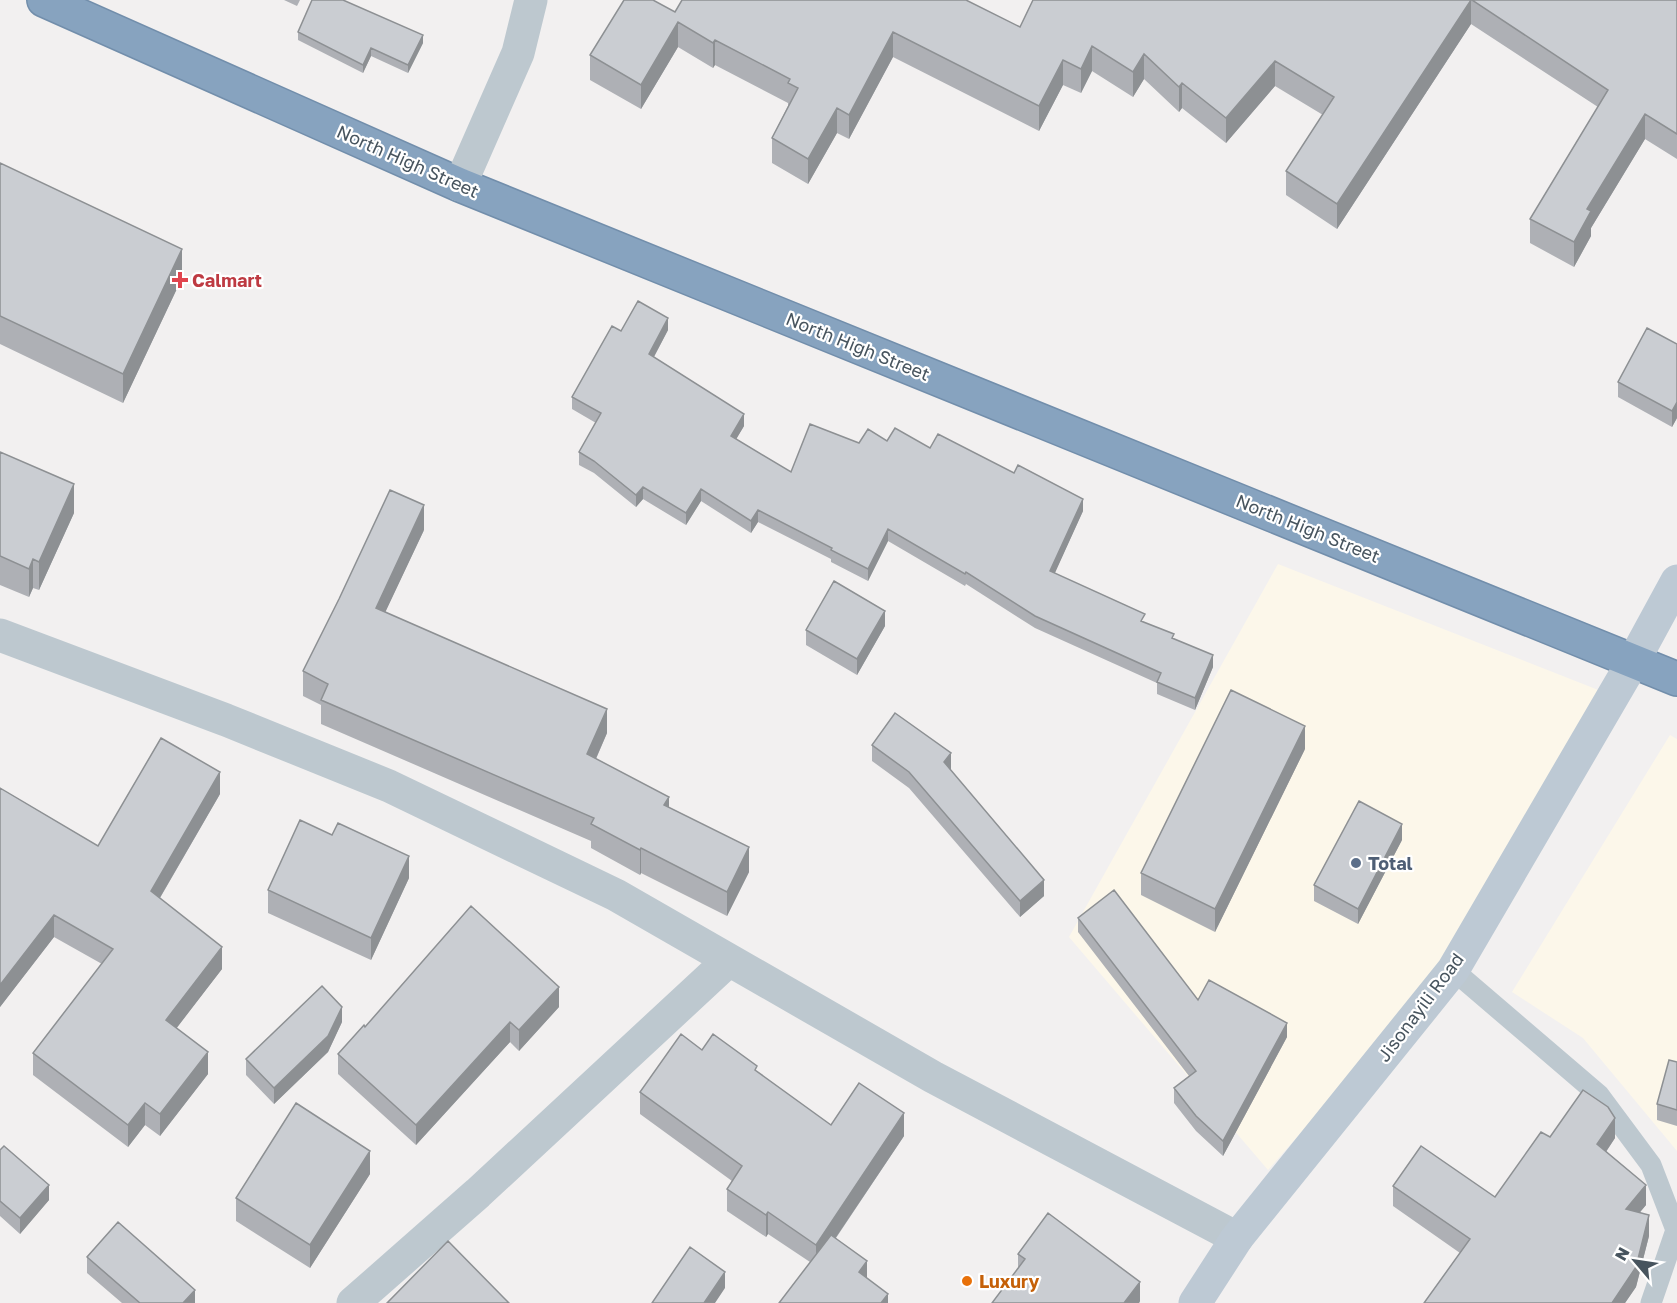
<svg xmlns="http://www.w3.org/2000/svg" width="1677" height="1303" viewBox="0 0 1677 1303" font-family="'Golos Text',sans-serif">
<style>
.commercial{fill:#fcf7ea}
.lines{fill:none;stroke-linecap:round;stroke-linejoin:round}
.highway-casing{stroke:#728eab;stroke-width:36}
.lane{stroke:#bdc8cf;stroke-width:21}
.street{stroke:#bdc8cf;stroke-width:33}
.secondary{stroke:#bdc9d4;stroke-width:33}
.highway{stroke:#87a3bf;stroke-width:33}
.wall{fill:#aeb0b5}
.shaded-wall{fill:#8d9093}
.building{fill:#cacdd2;stroke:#8d9093;stroke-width:1.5}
.health-dot{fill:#e0444e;stroke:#fff;stroke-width:2}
.service-dot{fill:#5c6f8a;stroke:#fff;stroke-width:2}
.food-dot{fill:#e8710a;stroke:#fff;stroke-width:2}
.labels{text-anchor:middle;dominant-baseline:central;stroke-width:4.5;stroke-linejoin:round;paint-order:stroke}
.street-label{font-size:18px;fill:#47545e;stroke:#fff}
.health-label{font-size:18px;font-weight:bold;fill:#be3a42;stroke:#fff;text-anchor:start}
.service-label{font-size:18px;font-weight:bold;fill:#4e5e75;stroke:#fff;text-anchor:start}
.food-label{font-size:18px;font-weight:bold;fill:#c56008;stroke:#fff;text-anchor:start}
</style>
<rect width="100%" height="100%" fill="#f2f0f0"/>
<path class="commercial" d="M 1278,564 L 1606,693 L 1466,931 L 1375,1048 L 1268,1170 L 1069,937 Z
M 1670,735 L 1677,739 L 1677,1151 L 1583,1038 L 1512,992 Z"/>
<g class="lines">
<g class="highway-casing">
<path id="highway" d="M 44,0 L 460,185 L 1677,679"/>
</g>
<path class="lane" d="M 1453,970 L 1599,1095 L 1651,1165 L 1676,1230 L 1651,1303"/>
<path class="street" d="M 460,185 L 518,53 L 531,0
M 0,635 L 226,720 L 389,786 L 616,895 L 933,1077 L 1237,1238
M 353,1303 L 478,1193 L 728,961"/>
<path class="secondary" d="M 1195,1303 L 1237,1238 L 1453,970 L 1634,660 L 1677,581"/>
<use href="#highway" class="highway"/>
</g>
<path class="wall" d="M 284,0 L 300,0 L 297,6 Z
M 1033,0 L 1677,0 L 1677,159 L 1645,139 L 1591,228 L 1591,236 L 1574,267 L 1530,243 L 1530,219 L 1598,107 L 1471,24 L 1337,229 L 1286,195 L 1286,171 L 1323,115 L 1275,86 L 1226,143 L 1182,108 L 1179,112 L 1144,79 L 1133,97 L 1092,71 L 1081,93 L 1063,85 L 1039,131 L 893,57 L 849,139 L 837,133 L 808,184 L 772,163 L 772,138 L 788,106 L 788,103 L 715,65 L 713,68 L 678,47 L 641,109 L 590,80 L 590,55 L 675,12 L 1020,27 Z
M 298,32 L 423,43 L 408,73 L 371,56 L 363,73 L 298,40 Z
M 0,163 L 182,278 L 123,403 L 0,344 Z
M 668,330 L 654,357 L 744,426 L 736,439 L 791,472 L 859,443 L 887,441 L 930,448 L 1083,511 L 1054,574 L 1174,639 L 1213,667 L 1195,710 L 1157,694 L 1157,683 L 1035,628 L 966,584 L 965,586 L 888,541 L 868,581 L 831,562 L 831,559 L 758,522 L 751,533 L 701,501 L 686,525 L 643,499 L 636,507 L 594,473 L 579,465 L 579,452 L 596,423 L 572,409 L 572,397 L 621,331 Z
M 1677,344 L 1677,418 L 1672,427 L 1618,397 L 1618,382 Z
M 0,452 L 74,513 L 39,590 L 33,588 L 29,597 L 0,585 Z
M 424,530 L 385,612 L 607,733 L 596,759 L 669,807 L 749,872 L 727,916 L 641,873 L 640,875 L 591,848 L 591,841 L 321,724 L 321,705 L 303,696 L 303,671 Z
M 885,626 L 857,675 L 806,645 L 806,630 Z
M 872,745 L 951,769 L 950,770 L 1044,896 L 1020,917 L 909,788 L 872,761 Z
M 1305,749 L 1215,932 L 1141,895 L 1141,873 Z
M 0,788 L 98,846 L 220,794 L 160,898 L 222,969 L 176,1028 L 208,1074 L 160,1136 L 145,1125 L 128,1147 L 33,1075 L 33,1053 L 102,964 L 54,937 L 0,1007 Z
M 1402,840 L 1358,924 L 1314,901 L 1314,885 Z
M 409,878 L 371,960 L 268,913 L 268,890 Z
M 1078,918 L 1198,1000 L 1287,1037 L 1223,1156 L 1196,1131 L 1174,1103 L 1174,1088 L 1189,1076 L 1078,932 Z
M 559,1007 L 519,1051 L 510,1042 L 416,1145 L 338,1074 L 338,1054 L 365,1027 Z
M 342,1022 L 328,1052 L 274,1104 L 246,1075 L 246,1059 Z
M 702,1050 L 757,1072 L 831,1125 L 904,1136 L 836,1238 L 867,1278 L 888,1303 L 810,1262 L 768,1234 L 766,1237 L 727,1211 L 727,1189 L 732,1181 L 640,1114 L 640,1092 Z
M 1677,1062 L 1677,1126 L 1657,1120 L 1657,1104 Z
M 1550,1137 L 1615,1138 L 1606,1152 L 1646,1205 L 1640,1212 L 1649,1236 L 1636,1287 L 1625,1303 L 1424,1303 L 1460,1253 L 1393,1206 L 1393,1186 L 1495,1197 Z
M 0,1150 L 49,1200 L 20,1234 L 0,1216 Z
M 370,1174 L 310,1268 L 236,1221 L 236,1198 Z
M 1018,1254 L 1140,1301 L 1139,1303 L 992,1303 L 1018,1268 Z
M 87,1257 L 195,1303 L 122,1303 L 87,1273 Z"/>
<path class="shaded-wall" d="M 1471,0 L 1471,24 L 1337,229 L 1337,204 Z
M 678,22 L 678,47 L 641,109 L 641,85 Z
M 893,32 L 893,57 L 849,139 L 849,115 Z
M 423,35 L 423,43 L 408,73 L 408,65 Z
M 715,40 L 715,65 L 713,68 L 713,43 Z
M 1092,46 L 1092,71 L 1081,93 L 1081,69 Z
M 371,48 L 371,56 L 363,73 L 363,65 Z
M 1144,54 L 1144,79 L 1133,97 L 1133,72 Z
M 1063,60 L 1063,85 L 1039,131 L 1039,106 Z
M 1275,61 L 1275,86 L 1226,143 L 1226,118 Z
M 1182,83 L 1182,108 L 1179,112 L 1179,87 Z
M 837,108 L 837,133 L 808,184 L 808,159 Z
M 1645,114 L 1645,139 L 1591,228 L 1591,236 L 1574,267 L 1574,242 L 1587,209 Z
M 182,249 L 182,278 L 123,403 L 123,374 Z
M 668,318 L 668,330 L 649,366 L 649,354 Z
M 1677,402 L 1677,418 L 1672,427 L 1672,411 Z
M 744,414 L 744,426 L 731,448 L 731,436 Z
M 74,484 L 74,513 L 39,590 L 39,562 Z
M 643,487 L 643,499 L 636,507 L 636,495 Z
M 701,489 L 701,501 L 686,525 L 686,513 Z
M 1083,499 L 1083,511 L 1050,584 L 1050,571 Z
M 424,505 L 424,530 L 376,632 L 376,608 Z
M 758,510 L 758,522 L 751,533 L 751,521 Z
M 888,529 L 888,541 L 868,581 L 868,569 Z
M 33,559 L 33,588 L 29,597 L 29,569 Z
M 885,611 L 885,626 L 857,675 L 857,659 Z
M 1213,655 L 1213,667 L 1195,710 L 1195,698 Z
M 607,709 L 607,733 L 587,779 L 587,754 Z
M 1305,726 L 1305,749 L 1215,932 L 1215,909 Z
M 951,753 L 951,769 L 944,778 L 944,762 Z
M 220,772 L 220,794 L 151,913 L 151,891 Z
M 669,797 L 669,821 L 664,805 Z
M 1402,824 L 1402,840 L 1358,924 L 1358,909 Z
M 749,847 L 749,872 L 727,916 L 727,892 Z
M 641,848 L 641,873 L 640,875 L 640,850 Z
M 409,856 L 409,878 L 371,960 L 371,938 Z
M 1044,880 L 1044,896 L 1020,917 L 1020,901 Z
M 54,915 L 54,937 L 0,1007 L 0,985 Z
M 222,947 L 222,969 L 166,1042 L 166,1020 Z
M 559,987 L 559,1007 L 519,1051 L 519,1030 Z
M 342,1007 L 342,1022 L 328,1052 L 274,1104 L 274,1088 Z
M 510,1022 L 510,1042 L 416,1145 L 416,1125 Z
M 1287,1023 L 1287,1037 L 1223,1156 L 1223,1141 Z
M 208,1052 L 208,1074 L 160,1136 L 160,1114 Z
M 145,1103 L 145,1125 L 128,1147 L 128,1125 Z
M 904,1113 L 904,1136 L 816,1267 L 816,1245 Z
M 1615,1118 L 1615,1138 L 1597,1165 L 1597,1144 Z
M 370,1151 L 370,1174 L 310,1268 L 310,1245 Z
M 49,1185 L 49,1200 L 20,1234 L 20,1218 Z
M 1646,1185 L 1646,1205 L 1626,1229 L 1626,1209 Z
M 768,1212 L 768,1234 L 766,1237 L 766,1215 Z
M 1649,1215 L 1649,1236 L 1636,1287 L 1625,1303 L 1612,1303 Z
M 867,1261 L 867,1284 L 859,1272 Z
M 725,1272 L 725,1288 L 715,1303 L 704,1303 Z
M 1140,1282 L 1140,1301 L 1139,1303 L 1124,1303 Z
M 195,1290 L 195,1303 L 183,1303 Z
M 888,1294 L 888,1303 L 881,1303 Z"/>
<path class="building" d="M 312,0 L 343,0 L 423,35 L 408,65 L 371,48 L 363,65 L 298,32 Z
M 624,0 L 653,0 L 675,12 L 682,0 L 966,0 L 1020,27 L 1033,0 L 1471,0 L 1337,204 L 1286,171 L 1334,97 L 1275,61 L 1226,118 L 1182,83 L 1179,87 L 1144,54 L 1133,72 L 1092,46 L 1081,69 L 1063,60 L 1039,106 L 893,32 L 849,115 L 837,108 L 808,159 L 772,138 L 798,88 L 788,83 L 790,79 L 715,40 L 713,43 L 678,22 L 641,85 L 590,55 Z
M 1472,0 L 1677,0 L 1677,134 L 1645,114 L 1587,209 L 1591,211 L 1574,242 L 1530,219 L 1608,90 Z
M 0,163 L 182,249 L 123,374 L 0,316 Z
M 638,301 L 668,318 L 649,354 L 744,414 L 731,436 L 791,472 L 810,424 L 859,443 L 868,429 L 887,441 L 895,428 L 930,448 L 938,434 L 1014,473 L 1018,465 L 1083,499 L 1050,571 L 1145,614 L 1141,621 L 1174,634 L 1172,638 L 1213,655 L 1195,698 L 1157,682 L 1161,673 L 1035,616 L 966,572 L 965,574 L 888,529 L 868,569 L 831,550 L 832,548 L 758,510 L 751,521 L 701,489 L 686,513 L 643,487 L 636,495 L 594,461 L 579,452 L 601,413 L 572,397 L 612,326 L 621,331 Z
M 1647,328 L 1677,344 L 1677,402 L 1672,411 L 1618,382 Z
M 0,452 L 74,484 L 39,562 L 33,559 L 29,569 L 0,556 Z
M 390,490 L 424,505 L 376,608 L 607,709 L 587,754 L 669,797 L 664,805 L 749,847 L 727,892 L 641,848 L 640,850 L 591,824 L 594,818 L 321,700 L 328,684 L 303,671 L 339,599 Z
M 834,581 L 885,611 L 857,659 L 806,630 Z
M 1231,690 L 1305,726 L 1215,909 L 1141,873 Z
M 895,713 L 951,753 L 944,762 L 1044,880 L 1020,901 L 909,772 L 872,745 Z
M 161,738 L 220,772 L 151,891 L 222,947 L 166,1020 L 208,1052 L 160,1114 L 145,1103 L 128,1125 L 33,1053 L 113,949 L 54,915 L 0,985 L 0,788 L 98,846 Z
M 1359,801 L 1402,824 L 1358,909 L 1314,885 Z
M 300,820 L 332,835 L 338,823 L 409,856 L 371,938 L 268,890 Z
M 1114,890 L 1198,1000 L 1209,980 L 1287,1023 L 1223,1141 L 1196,1116 L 1174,1088 L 1196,1071 L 1078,918 Z
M 471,906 L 559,987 L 519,1030 L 510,1022 L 416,1125 L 338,1054 L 364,1025 L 365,1027 Z
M 322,986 L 342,1007 L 328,1036 L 274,1088 L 246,1059 Z
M 681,1034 L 702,1050 L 713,1034 L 757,1066 L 755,1070 L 831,1125 L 859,1083 L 904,1113 L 816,1245 L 768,1212 L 766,1215 L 727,1189 L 742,1166 L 640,1092 Z
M 1669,1060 L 1677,1062 L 1677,1110 L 1657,1104 Z
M 1583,1090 L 1608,1107 L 1615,1118 L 1597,1144 L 1646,1185 L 1626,1209 L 1649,1215 L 1636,1267 L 1612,1303 L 1424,1303 L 1470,1239 L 1393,1186 L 1421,1146 L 1495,1197 L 1541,1132 L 1550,1137 Z
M 296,1103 L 370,1151 L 310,1245 L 236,1198 Z
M 4,1146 L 49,1185 L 20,1218 L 0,1201 L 0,1150 Z
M 1048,1213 L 1140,1282 L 1124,1303 L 992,1303 L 1025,1259 L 1018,1254 Z
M 118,1222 L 195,1290 L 183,1303 L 140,1303 L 87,1257 Z
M 831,1235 L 867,1261 L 859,1272 L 888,1294 L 881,1303 L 779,1303 Z
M 448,1241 L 503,1297 L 509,1303 L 387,1303 Z
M 690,1247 L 725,1272 L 704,1303 L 652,1303 Z"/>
<path class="health-dot" d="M177 271h6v6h6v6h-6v6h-6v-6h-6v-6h6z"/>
<circle class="service-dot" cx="1356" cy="863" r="6"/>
<circle class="food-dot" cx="967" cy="1281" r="6"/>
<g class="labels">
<g class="street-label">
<text transform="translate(408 161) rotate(24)">North High Street</text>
<text transform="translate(858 346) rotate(22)">North High Street</text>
<text transform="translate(1308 528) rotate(22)">North High Street</text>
<text transform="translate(1420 1007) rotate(-53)">Jisonayili Road</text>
</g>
<g class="health-label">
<text x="192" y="280">Calmart</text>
</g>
<g class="service-label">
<text x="1368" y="863">Total</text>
</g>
<g class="food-label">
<text x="979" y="1281">Luxury</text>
</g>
</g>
<g transform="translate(1635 1261) rotate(299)" stroke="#ffffff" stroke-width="4.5" paint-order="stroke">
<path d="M0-4.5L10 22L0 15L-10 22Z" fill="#47545e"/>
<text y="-9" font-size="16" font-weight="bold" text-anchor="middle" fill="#47545e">N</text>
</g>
</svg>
